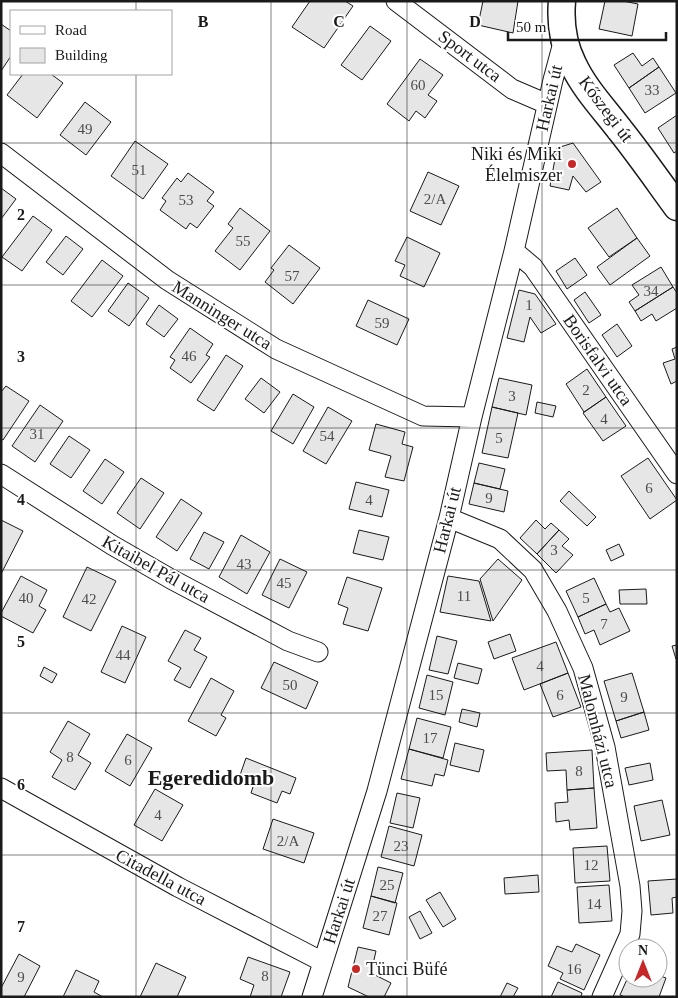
<svg xmlns="http://www.w3.org/2000/svg" width="678" height="998" viewBox="0 0 678 998" font-family="'Times New Roman',serif">
<style>
.building{fill:#e6e6e6;stroke:#1a1a1a}
.lines{fill:none;stroke-linecap:round;stroke-linejoin:round}
.street-casing{stroke:#1a1a1a;stroke-width:21}
.secondary-casing{stroke:#1a1a1a;stroke-width:29}
.street{stroke:#fff;stroke-width:19}
.secondary{stroke:#fff;stroke-width:26}
.grid{fill:none;stroke:#1a1a1a;stroke-width:1;stroke-opacity:0.55}
.poi-dot{fill:#c62828;stroke:#fff;stroke-width:2}
.labels{text-anchor:middle;dominant-baseline:central;stroke-width:4;stroke-linejoin:round;paint-order:stroke}
.number-label{font-size:15px;fill:#4d4d4d}
.street-label{font-size:18px;fill:#1a1a1a;stroke:#fff}
.poi-label{font-size:18px;fill:#1a1a1a;stroke:#fff;text-anchor:end}
.district-label{font-size:22px;font-weight:bold;fill:#1a1a1a;stroke:#fff}
.grid-label{font-size:16px;text-anchor:middle;font-weight:bold;fill:#1a1a1a;stroke:#fff;stroke-width:4;stroke-linejoin:round;paint-order:stroke}
</style>
<rect width="100%" height="100%" fill="#fff"/>
<path class="building" d="M 310,1 L 345,1 L 353,6 L 324,48 L 292,27 Z
M 483,1 L 518,1 L 513,33 L 478,25 Z
M 605,1 L 623,1 L 638,4 L 632,36 L 599,29 Z
M 1,24 L 11,31 L 11,56 L 1,71 Z
M 370,26 L 391,41 L 362,80 L 341,65 Z
M 633,53 L 642,66 L 653,58 L 659,67 L 629,88 L 614,65 Z
M 420,59 L 443,75 L 428,95 L 437,101 L 425,118 L 416,111 L 409,121 L 387,104 Z
M 659,67 L 676,93 L 645,113 L 629,88 Z
M 23,74 L 51,74 L 63,83 L 37,118 L 7,95 Z
M 85,102 L 111,122 L 86,155 L 60,135 Z
M 677,115 L 677,151 L 674,153 L 658,128 Z
M 135,141 L 168,164 L 143,199 L 111,176 Z
M 573,143 L 601,182 L 586,192 L 573,176 L 569,190 L 550,186 L 557,148 Z
M 428,172 L 459,186 L 441,225 L 410,211 Z
M 188,173 L 214,192 L 207,201 L 214,206 L 197,228 L 190,223 L 186,229 L 160,210 L 166,201 L 162,198 L 177,178 L 181,182 Z
M 1,188 L 16,199 L 1,219 Z
M 240,208 L 270,231 L 240,270 L 215,251 L 233,228 L 228,224 Z
M 617,208 L 637,238 L 609,257 L 588,228 Z
M 33,216 L 52,230 L 22,271 L 2,257 Z
M 66,236 L 83,249 L 63,275 L 46,262 Z
M 407,237 L 440,253 L 424,287 L 400,276 L 405,265 L 395,261 Z
M 637,238 L 650,256 L 610,285 L 597,267 Z
M 289,245 L 320,268 L 293,304 L 265,282 L 274,270 L 271,268 Z
M 575,258 L 587,275 L 567,289 L 556,271 Z
M 102,260 L 123,276 L 92,317 L 71,301 Z
M 661,267 L 673,287 L 635,311 L 629,302 L 639,295 L 632,285 Z
M 128,283 L 149,298 L 129,326 L 108,311 Z
M 673,287 L 677,293 L 677,308 L 656,321 L 652,314 L 641,321 L 635,311 Z
M 519,290 L 535,294 L 556,324 L 541,333 L 530,317 L 524,342 L 507,338 Z
M 585,292 L 601,315 L 589,323 L 574,300 Z
M 368,300 L 409,319 L 397,345 L 356,326 Z
M 159,305 L 178,319 L 164,337 L 146,324 Z
M 617,324 L 632,346 L 617,357 L 602,335 Z
M 190,328 L 213,344 L 206,355 L 210,357 L 191,383 L 170,368 L 175,360 L 170,357 Z
M 677,347 L 677,381 L 671,384 L 663,363 L 675,359 L 672,349 Z
M 226,355 L 243,366 L 214,411 L 197,400 Z
M 587,369 L 606,397 L 584,412 L 566,384 Z
M 261,378 L 280,392 L 264,413 L 245,399 Z
M 499,378 L 532,385 L 526,415 L 492,407 Z
M 6,386 L 29,401 L 3,440 L 1,439 L 1,392 Z
M 293,394 L 314,407 L 293,444 L 271,431 Z
M 606,397 L 626,426 L 603,441 L 583,413 Z
M 537,402 L 556,406 L 553,417 L 535,413 Z
M 40,405 L 63,421 L 35,462 L 12,446 Z
M 328,407 L 352,421 L 326,464 L 303,451 Z
M 492,407 L 518,413 L 508,458 L 482,453 Z
M 376,424 L 405,432 L 402,444 L 413,447 L 404,481 L 385,477 L 391,456 L 369,450 Z
M 69,436 L 90,450 L 71,478 L 50,464 Z
M 648,458 L 677,500 L 650,519 L 621,476 Z
M 105,459 L 124,472 L 102,504 L 83,491 Z
M 479,463 L 505,469 L 500,489 L 474,483 Z
M 141,478 L 164,493 L 140,529 L 117,513 Z
M 356,482 L 389,490 L 382,517 L 349,509 Z
M 474,483 L 508,491 L 504,512 L 469,504 Z
M 569,491 L 596,517 L 587,526 L 560,501 Z
M 181,499 L 202,513 L 177,551 L 156,537 Z
M 1,520 L 23,531 L 1,574 Z
M 536,520 L 545,529 L 551,523 L 559,530 L 537,554 L 520,538 Z
M 359,530 L 389,537 L 383,560 L 353,553 Z
M 559,530 L 569,539 L 562,546 L 573,555 L 556,573 L 537,554 Z
M 204,532 L 224,542 L 209,569 L 190,559 Z
M 241,535 L 270,552 L 247,594 L 219,577 Z
M 619,544 L 624,555 L 611,561 L 606,550 Z
M 280,559 L 307,572 L 289,608 L 262,595 Z
M 498,559 L 522,580 L 493,621 L 480,579 Z
M 87,567 L 116,581 L 91,631 L 63,617 Z
M 21,576 L 47,590 L 39,606 L 46,610 L 33,633 L 1,616 L 1,613 Z
M 448,576 L 479,581 L 491,621 L 440,612 Z
M 347,577 L 382,588 L 368,631 L 343,624 L 348,608 L 338,604 Z
M 594,578 L 606,604 L 578,617 L 566,591 Z
M 646,589 L 647,604 L 620,604 L 619,590 Z
M 606,604 L 610,612 L 619,608 L 630,631 L 600,645 L 594,630 L 585,634 L 578,617 Z
M 122,626 L 146,637 L 125,683 L 101,672 Z
M 185,630 L 201,638 L 194,650 L 207,657 L 190,688 L 174,680 L 181,668 L 168,661 Z
M 510,634 L 516,651 L 494,659 L 488,642 Z
M 437,636 L 457,641 L 448,674 L 429,670 Z
M 556,642 L 568,673 L 524,690 L 512,658 Z
M 677,645 L 677,659 L 676,659 L 672,646 Z
M 274,662 L 318,682 L 306,709 L 261,688 Z
M 458,663 L 482,669 L 478,684 L 454,678 Z
M 44,667 L 57,674 L 52,683 L 40,676 Z
M 568,673 L 581,707 L 553,717 L 540,684 Z
M 632,673 L 644,712 L 616,721 L 604,681 Z
M 427,675 L 453,682 L 445,715 L 419,708 Z
M 211,678 L 234,691 L 221,715 L 226,718 L 216,736 L 188,721 Z
M 462,709 L 480,713 L 477,727 L 459,722 Z
M 644,712 L 649,730 L 621,738 L 616,721 Z
M 417,718 L 451,727 L 443,758 L 409,749 Z
M 68,721 L 90,734 L 78,755 L 91,763 L 75,790 L 52,777 L 62,760 L 50,752 Z
M 127,734 L 152,748 L 130,786 L 105,771 Z
M 455,743 L 484,750 L 479,772 L 450,765 Z
M 409,749 L 448,760 L 444,776 L 435,774 L 432,786 L 401,779 Z
M 592,750 L 594,788 L 567,790 L 566,770 L 547,771 L 546,753 Z
M 246,758 L 296,778 L 290,794 L 282,791 L 277,803 L 251,793 L 254,784 L 239,778 Z
M 650,763 L 653,780 L 629,785 L 625,768 Z
M 594,788 L 597,828 L 570,830 L 569,820 L 556,822 L 555,803 L 568,802 L 567,790 Z
M 155,789 L 183,805 L 162,841 L 134,825 Z
M 397,793 L 420,798 L 413,828 L 390,823 Z
M 662,800 L 670,835 L 641,841 L 634,806 Z
M 273,819 L 314,833 L 304,863 L 263,849 Z
M 389,826 L 422,835 L 414,866 L 381,857 Z
M 607,846 L 610,881 L 575,883 L 573,848 Z
M 378,867 L 403,873 L 395,903 L 371,896 Z
M 538,875 L 539,892 L 505,894 L 504,878 Z
M 677,879 L 677,897 L 672,898 L 673,913 L 651,915 L 648,881 Z
M 609,885 L 612,921 L 579,923 L 577,887 Z
M 440,892 L 456,919 L 443,927 L 426,900 Z
M 371,896 L 397,903 L 389,935 L 363,928 Z
M 420,911 L 432,933 L 420,939 L 409,917 Z
M 576,944 L 600,955 L 584,990 L 560,979 L 563,973 L 548,966 L 557,946 L 572,952 Z
M 358,947 L 376,951 L 371,973 L 391,983 L 384,997 L 369,997 L 348,987 Z
M 19,954 L 40,966 L 24,997 L 1,997 L 1,988 Z
M 248,957 L 290,972 L 281,997 L 250,997 L 254,985 L 240,979 Z
M 156,963 L 186,977 L 177,997 L 140,997 Z
M 76,970 L 99,981 L 94,992 L 103,997 L 63,997 Z
M 658,975 L 666,978 L 659,997 L 625,997 L 620,995 L 628,977 L 628,978 L 658,978 Z
M 558,982 L 582,993 L 581,997 L 551,997 Z
M 507,983 L 518,988 L 513,997 L 500,997 Z"/>
<g class="lines">
<g class="street-casing">
<path id="street" d="M 396,1 L 512,89 L 547,104
M 1,153 L 167,280 L 276,349 L 423,416 L 472,417
M 514,251 L 533,267 L 677,474
M 1,474 L 112,545 L 171,579 L 288,641 L 318,652
M 449,518 L 500,539 L 533,570 L 557,611 L 583,668 L 605,747 L 630,886 L 632,911 L 630,934 L 602,997
M 1,788 L 178,887 L 323,962
M 312,997 L 377,791 L 449,518 L 472,417 L 514,251 L 553,80 L 564,39"/>
</g>
<g class="secondary-casing">
<path id="secondary" d="M 562,1 C 560,24 563,44 573,64 C 584,88 604,109 620,130 C 640,155 658,181 677,207"/>
</g>
<use href="#street" class="street"/>
<use href="#secondary" class="secondary"/>
</g>
<path class="grid" d="M 136,1 L 136,11M 271,1 L 271,997M 407,1 L 407,997M 542,1 L 542,997M 136,74 L 136,997M 1,143 L 677,143M 1,285 L 677,285M 1,428 L 677,428M 1,570 L 677,570M 1,713 L 677,713M 1,855 L 677,855"/>
<g class="poi-dot">
<circle cx="572" cy="164" r="5"/>
<circle cx="356" cy="969" r="5"/>
</g>
<g class="labels">
<g class="number-label">
<text x="418" y="85">60</text>
<text x="652" y="90">33</text>
<text x="85" y="129">49</text>
<text x="139" y="170">51</text>
<text x="435" y="199">2/A</text>
<text x="186" y="200">53</text>
<text x="243" y="241">55</text>
<text x="292" y="276">57</text>
<text x="651" y="291">34</text>
<text x="529" y="305">1</text>
<text x="382" y="323">59</text>
<text x="189" y="356">46</text>
<text x="586" y="390">2</text>
<text x="512" y="396">3</text>
<text x="604" y="419">4</text>
<text x="37" y="434">31</text>
<text x="327" y="436">54</text>
<text x="499" y="438">5</text>
<text x="649" y="488">6</text>
<text x="489" y="498">9</text>
<text x="369" y="500">4</text>
<text x="554" y="550">3</text>
<text x="244" y="564">43</text>
<text x="284" y="583">45</text>
<text x="464" y="596">11</text>
<text x="26" y="598">40</text>
<text x="586" y="598">5</text>
<text x="89" y="599">42</text>
<text x="604" y="624">7</text>
<text x="123" y="655">44</text>
<text x="540" y="666">4</text>
<text x="290" y="685">50</text>
<text x="436" y="695">15</text>
<text x="560" y="695">6</text>
<text x="624" y="697">9</text>
<text x="430" y="738">17</text>
<text x="70" y="757">8</text>
<text x="128" y="760">6</text>
<text x="579" y="771">8</text>
<text x="158" y="815">4</text>
<text x="288" y="841">2/A</text>
<text x="401" y="846">23</text>
<text x="591" y="865">12</text>
<text x="387" y="885">25</text>
<text x="594" y="904">14</text>
<text x="380" y="916">27</text>
<text x="574" y="969">16</text>
<text x="265" y="976">8</text>
<text x="21" y="977">9</text>
</g>
<g class="street-label">
<text transform="translate(470 56) rotate(37)">Sport utca</text>
<text transform="translate(549 98) rotate(-77)">Harkai út</text>
<text transform="translate(606 109) rotate(53)">Kőszegi út</text>
<text transform="translate(222 315) rotate(32)">Manninger utca</text>
<text transform="translate(598 360) rotate(55)">Borisfalvi utca</text>
<text transform="translate(447 520) rotate(-76)">Harkai út</text>
<text transform="translate(156 569) rotate(29)">Kitaibel Pál utca</text>
<text transform="translate(598 731) rotate(76)">Malomházi utca</text>
<text transform="translate(161 877) rotate(28)">Citadella utca</text>
<text transform="translate(339 911) rotate(-72)">Harkai út</text>
</g>
<g class="poi-label">
<text x="562" y="154">Niki és Miki<tspan x="562" dy="21">Élelmiszer</tspan></text>
<text x="366" y="969" text-anchor="start">Tünci Büfé</text>
</g>
<g class="district-label">
<text x="211" y="777">Egeredidomb</text>
</g>
</g>
<g class="grid-label">
<text x="203" y="27">B</text>
<text x="339" y="27">C</text>
<text x="475" y="27">D</text>
<text x="21" y="220">2</text>
<text x="21" y="362">3</text>
<text x="21" y="505">4</text>
<text x="21" y="647">5</text>
<text x="21" y="790">6</text>
<text x="21" y="932">7</text>
</g>
<rect width="678" height="998" fill="none" stroke="#1a1a1a" stroke-width="5"/>
<rect x="10" y="10" width="162" height="65" fill="#ffffff" stroke="#a3a3a3"/>
<rect x="20" y="26" width="25" height="8" fill="#ffffff" stroke="#a3a3a3"/>
<text x="55" y="35" font-size="15" fill="#1a1a1a">Road</text>
<rect x="20" y="48" width="25" height="15" fill="#e6e6e6" stroke="#a3a3a3"/>
<text x="55" y="60" font-size="15" fill="#1a1a1a">Building</text>
<g transform="translate(643 963)"><circle r="24" fill="#ffffff" stroke="#a3a3a3"/>
<path d="M0-4L9 19L0 12L-9 19Z" fill="#c62828"/>
<text y="-8" font-size="14" font-weight="bold" text-anchor="middle" fill="#1a1a1a">N</text>
</g>
<path d="M508 32v8h158v-8" fill="none" stroke="#1a1a1a" stroke-width="2.5"/>
<text x="516" y="32" font-size="15" fill="#1a1a1a" stroke="#ffffff" stroke-width="4" paint-order="stroke">50 m</text>
</svg>
